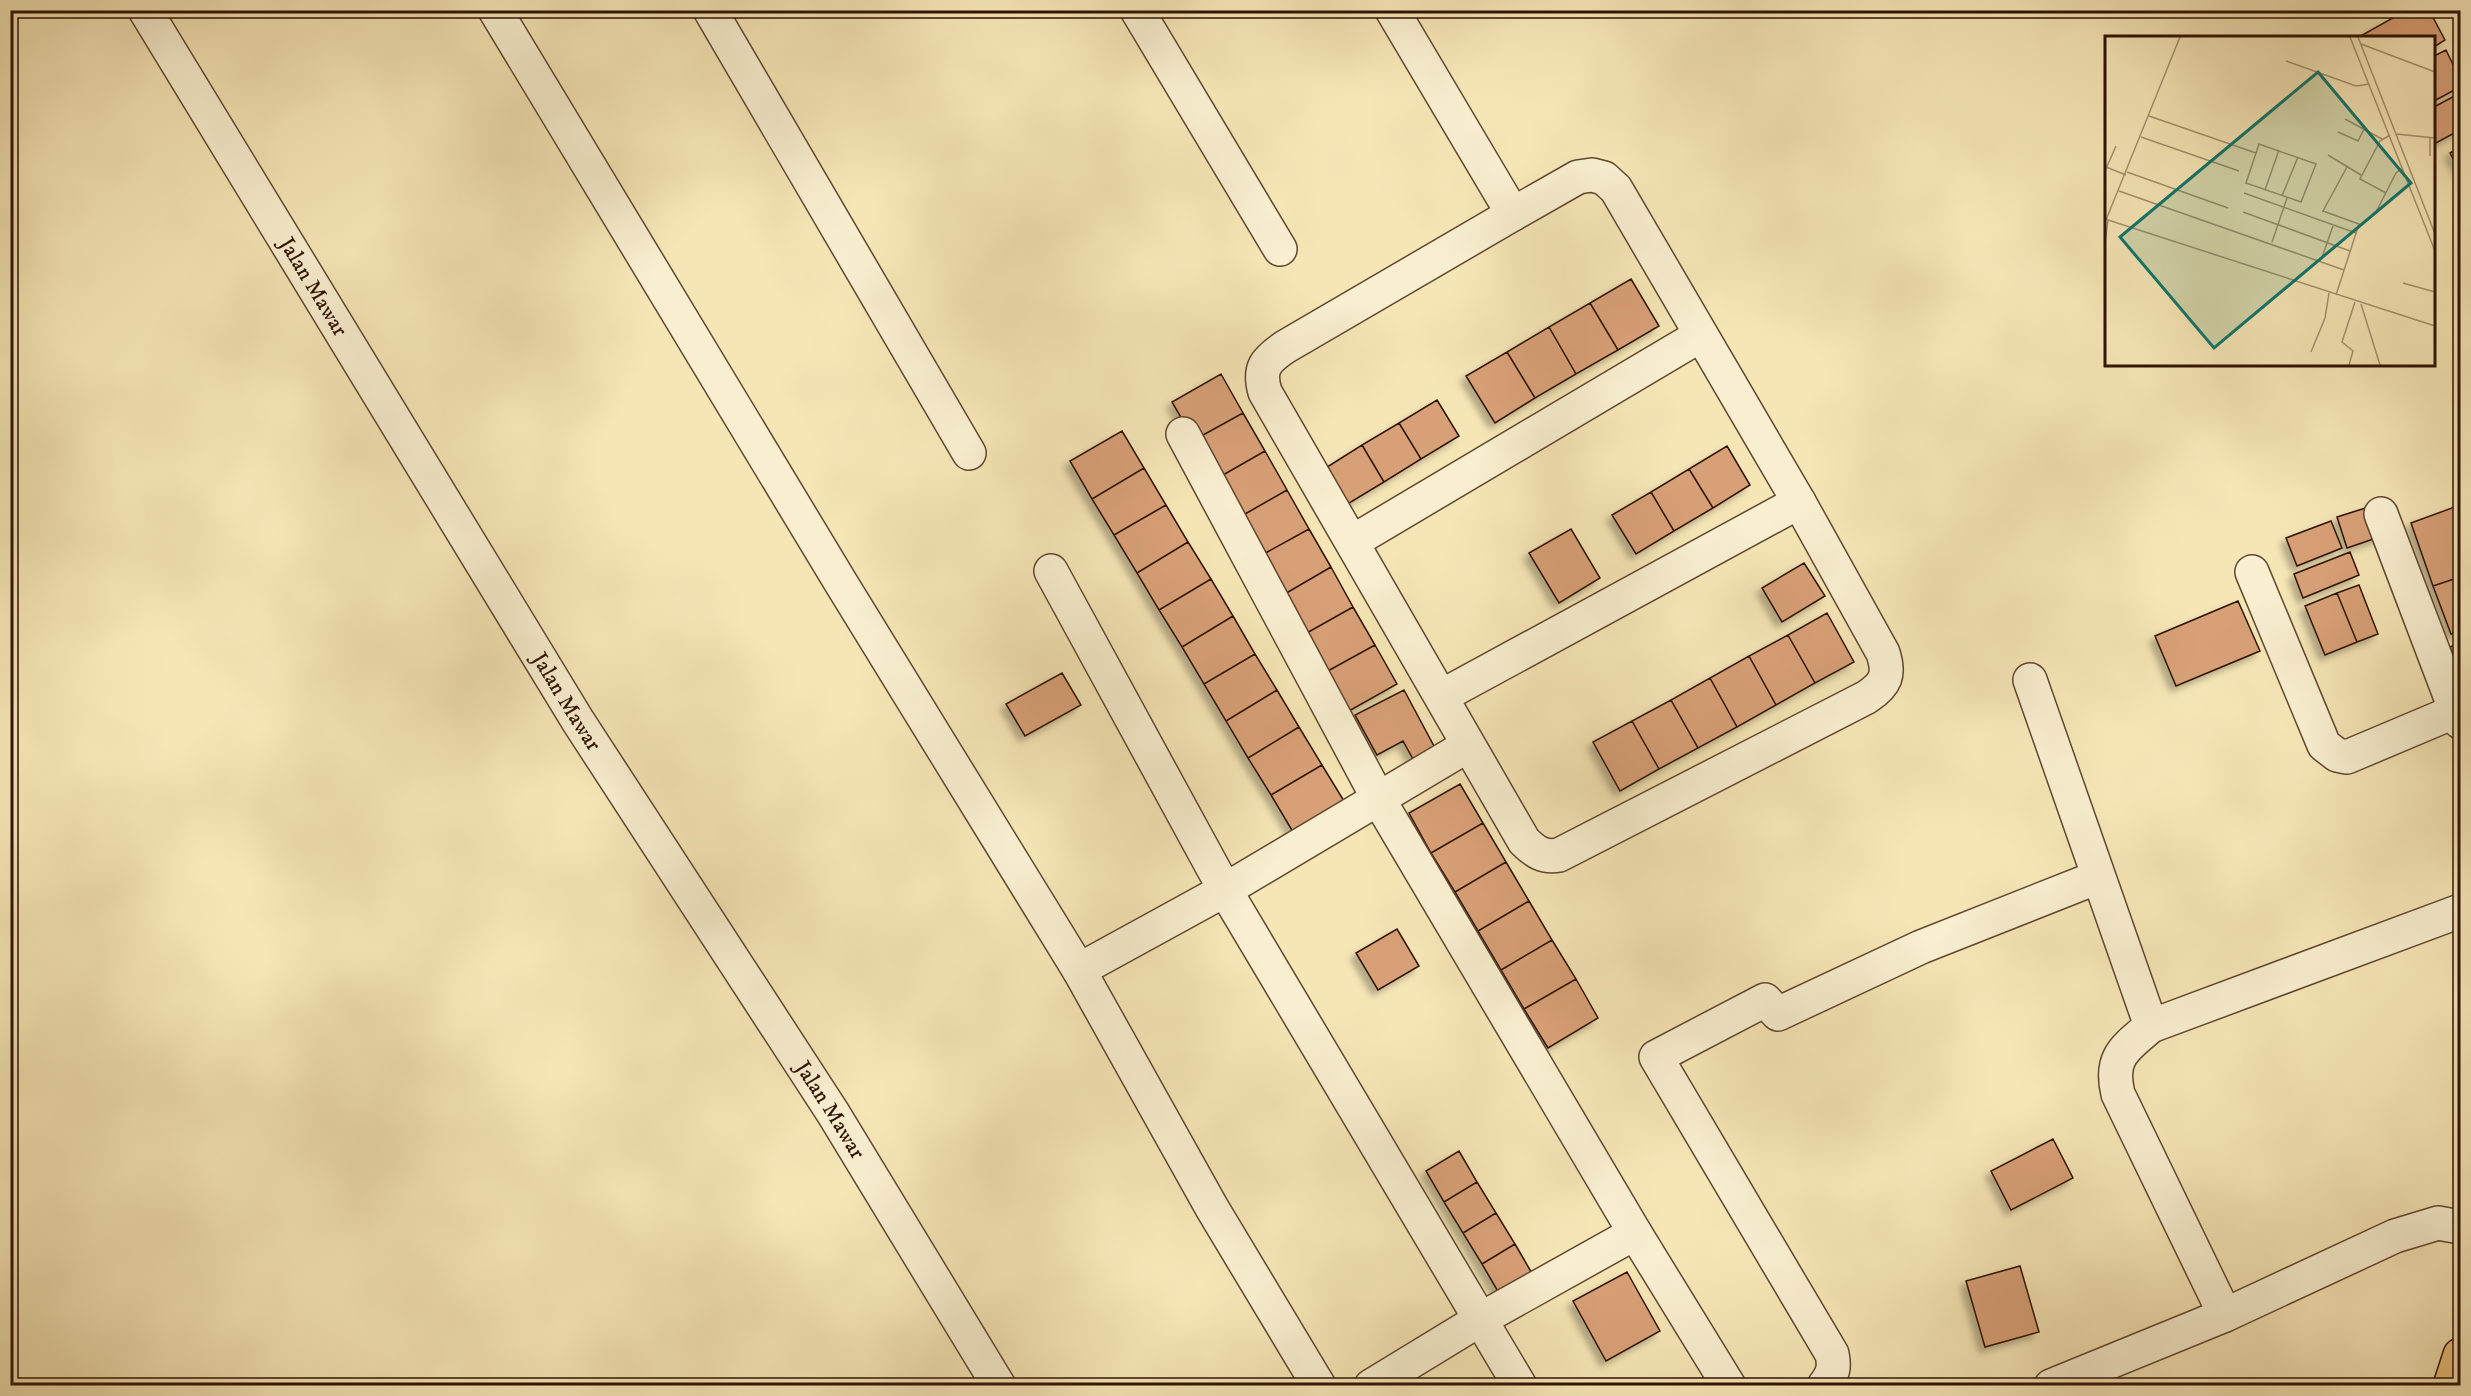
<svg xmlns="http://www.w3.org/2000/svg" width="2471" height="1396" viewBox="0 0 2471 1396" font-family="'IM FELL DW Pica',serif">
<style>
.building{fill:#d8a077;stroke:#2e1204;stroke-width:1.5;filter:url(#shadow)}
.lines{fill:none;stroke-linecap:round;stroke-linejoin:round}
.minor-casing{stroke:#604730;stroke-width:36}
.primary-casing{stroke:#2e1204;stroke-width:36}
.minor{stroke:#f9efd0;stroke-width:33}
.primary{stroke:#ebc37b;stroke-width:33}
.labels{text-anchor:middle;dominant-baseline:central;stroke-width:5;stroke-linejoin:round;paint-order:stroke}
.street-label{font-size:22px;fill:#2e1204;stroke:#f9efd0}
.inset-road{fill:none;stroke:#a6916f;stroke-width:1.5}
.view{fill:#0f766e;fill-opacity:0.15;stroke:#0f766e;stroke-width:3}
.inset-edge{fill:none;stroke:#2e1204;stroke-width:3}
</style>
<defs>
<filter id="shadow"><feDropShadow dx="-5.5" dy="5.5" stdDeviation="3" flood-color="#0004"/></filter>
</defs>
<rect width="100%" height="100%" fill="#f6e6b6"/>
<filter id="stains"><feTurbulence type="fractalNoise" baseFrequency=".00333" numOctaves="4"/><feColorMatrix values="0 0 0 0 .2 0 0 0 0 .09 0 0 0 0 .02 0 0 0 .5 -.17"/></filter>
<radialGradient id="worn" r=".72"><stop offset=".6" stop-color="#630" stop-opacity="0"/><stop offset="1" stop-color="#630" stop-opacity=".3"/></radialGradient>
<path class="building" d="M 2407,10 L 2429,10 L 2445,40 L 2434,47 L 2434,38 L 2357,38 Z
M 2446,50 L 2460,79 L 2460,87 L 2434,101 L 2434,56 Z
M 2460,93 L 2460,130 L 2434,144 L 2434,107 Z
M 2460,147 L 2460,171 L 2450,153 Z
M 1631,279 L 1659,326 L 1618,350 L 1590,303 Z
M 1590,303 L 1618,350 L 1576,374 L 1549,327 Z
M 1549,327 L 1576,374 L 1535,398 L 1507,352 Z
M 1507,352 L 1535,398 L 1495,423 L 1466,376 Z
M 1221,374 L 1243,413 L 1194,440 L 1172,402 Z
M 1437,400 L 1459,436 L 1421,459 L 1399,423 Z
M 1243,413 L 1265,451 L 1216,479 L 1194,440 Z
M 1399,423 L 1421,459 L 1384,482 L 1362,445 Z
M 1122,431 L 1144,468 L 1092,499 L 1070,461 Z
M 1362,445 L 1384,482 L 1346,505 L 1324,469 Z
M 1727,446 L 1750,485 L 1713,508 L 1689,469 Z
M 1265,451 L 1287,490 L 1238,518 L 1216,479 Z
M 1144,468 L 1166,505 L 1114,535 L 1092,499 Z
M 1689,469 L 1713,508 L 1674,531 L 1651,492 Z
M 1287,490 L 1309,529 L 1260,556 L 1238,518 Z
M 1651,492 L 1674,531 L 1636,554 L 1612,515 Z
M 1166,505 L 1188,542 L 1137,573 L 1114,535 Z
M 2375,505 L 2385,535 L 2347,548 L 2337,517 Z
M 2460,505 L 2460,577 L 2433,586 L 2411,523 Z
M 2331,521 L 2342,548 L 2297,566 L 2286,538 Z
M 1309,529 L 1331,567 L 1283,595 L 1260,556 Z
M 1571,529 L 1600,578 L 1559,603 L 1529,553 Z
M 1188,542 L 1211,579 L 1159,610 L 1137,573 Z
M 2350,552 L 2359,575 L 2303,598 L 2294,574 Z
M 1804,563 L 1825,596 L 1782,622 L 1762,588 Z
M 1331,567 L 1353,607 L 1305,634 L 1283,595 Z
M 2460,577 L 2460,631 L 2451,634 L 2433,586 Z
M 1211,579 L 1233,616 L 1182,647 L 1159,610 Z
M 2359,585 L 2378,634 L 2357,642 L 2337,593 Z
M 2337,593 L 2357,642 L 2325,655 L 2305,606 Z
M 2238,601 L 2260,651 L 2176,686 L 2155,636 Z
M 1353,607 L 1375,645 L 1326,672 L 1305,634 Z
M 1827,613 L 1854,662 L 1815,683 L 1788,635 Z
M 1233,616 L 1255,654 L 1204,684 L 1182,647 Z
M 1788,635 L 1815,683 L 1776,705 L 1749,656 Z
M 2460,643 L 2460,673 L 2450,647 Z
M 1375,645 L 1397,684 L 1349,711 L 1326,672 Z
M 1255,654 L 1277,690 L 1226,721 L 1204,684 Z
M 1749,656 L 1776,705 L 1737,727 L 1710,678 Z
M 1062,673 L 1081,705 L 1025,736 L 1006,704 Z
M 1710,678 L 1737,727 L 1698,748 L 1671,700 Z
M 1277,690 L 1299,727 L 1248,758 L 1226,721 Z
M 1404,690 L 1435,748 L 1413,759 L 1403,741 L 1377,755 L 1355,715 Z
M 1671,700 L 1698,748 L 1659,769 L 1632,721 Z
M 1632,721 L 1659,769 L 1620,791 L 1593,742 Z
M 1299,727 L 1322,765 L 1271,795 L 1248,758 Z
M 1322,765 L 1344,801 L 1293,832 L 1271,795 Z
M 1460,784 L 1483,823 L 1431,853 L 1409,813 Z
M 1483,823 L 1506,862 L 1455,892 L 1431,853 Z
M 1506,862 L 1529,901 L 1478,931 L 1455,892 Z
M 1529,901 L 1552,940 L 1501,970 L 1478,931 Z
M 1397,929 L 1419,966 L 1378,990 L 1356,953 Z
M 1552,940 L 1576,979 L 1524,1009 L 1501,970 Z
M 1576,979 L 1598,1018 L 1548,1048 L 1524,1009 Z
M 2053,1139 L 2073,1178 L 2011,1210 L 1991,1171 Z
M 1459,1151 L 1477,1182 L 1444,1202 L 1426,1171 Z
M 1477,1182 L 1496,1213 L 1463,1233 L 1444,1202 Z
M 1496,1213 L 1515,1244 L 1482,1264 L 1463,1233 Z
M 1515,1244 L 1533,1275 L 1500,1295 L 1482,1264 Z
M 2020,1266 L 2039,1332 L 1985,1347 L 1966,1281 Z
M 1627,1272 L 1660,1331 L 1606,1361 L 1573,1301 Z"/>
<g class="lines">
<g class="minor-casing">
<g id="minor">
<path id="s1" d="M 145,10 L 578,721 L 833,1113 L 999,1386"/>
<path d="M 495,10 L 841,583 L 1079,970 L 1212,1208 L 1319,1386"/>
<path d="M 710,10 L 969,453"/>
<path d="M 1137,10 L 1280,249"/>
<path d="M 1392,10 L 1513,214"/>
<path d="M 1592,175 L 1604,178 L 1616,189 L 1799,502 L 1883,653 C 1890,675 1886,684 1867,697 L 1559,855 C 1544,858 1535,852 1524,841 L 1265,392 C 1258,368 1266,360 1285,347 L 1513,214 L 1578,177 Z"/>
<path d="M 1183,434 L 1379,800 L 1635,1233 L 1729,1386"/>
<path d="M 2381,514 L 2460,722"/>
<path d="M 1352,542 L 1701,335"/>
<path d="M 1051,571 L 1225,890 L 1520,1386"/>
<path d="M 2252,572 L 2324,745 L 2337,755 L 2347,757 L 2456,711"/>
<path d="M 2030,680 L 2151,1026"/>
<path d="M 1442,696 L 1799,502"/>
<path d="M 1079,970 L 1225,890 L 1467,746"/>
<path d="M 2225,1315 L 2118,1094 C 2109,1057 2125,1048 2151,1026 L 2460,911"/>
<path d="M 1371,1386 L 1481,1319 L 1635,1233"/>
<path d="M 1824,1386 C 1833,1374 1835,1368 1832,1354 L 1656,1057 L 1765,1000 L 1778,1014 L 1921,947 L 2098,877"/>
<path d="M 2051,1386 L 2225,1315 L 2395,1236 L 2438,1223 L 2460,1227"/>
</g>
</g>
<g class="primary-casing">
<path id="primary" d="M 2450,1386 L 2460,1355"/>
</g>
<use href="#minor" class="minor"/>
<use href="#primary" class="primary"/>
</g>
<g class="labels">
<g class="street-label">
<text stroke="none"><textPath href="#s1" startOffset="324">Jalan Mawar</textPath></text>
<text stroke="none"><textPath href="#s1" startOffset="810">Jalan Mawar</textPath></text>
<text stroke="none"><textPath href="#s1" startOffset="1296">Jalan Mawar</textPath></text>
</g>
</g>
<g transform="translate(2105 36)">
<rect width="330" height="330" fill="#f6e6b6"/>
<path class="inset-road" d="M 245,1 L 330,215M 253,1 L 330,198M 256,8 L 330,36M 181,25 L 251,50 L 264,48M 44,80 L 151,117M 240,83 L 277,103M 233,96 L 253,105 L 259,93M 291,98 L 330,102M 36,101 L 134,135M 154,108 L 211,128 L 196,166 L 141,147 ZM 223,119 L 256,139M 325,120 L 325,101M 1,131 L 21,139M 0,135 L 11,110M 22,136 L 123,172M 160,154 L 174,114M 14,155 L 239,234M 139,157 L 251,197M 281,157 L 255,143 L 275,105 L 285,99M 177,160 L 193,121M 138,176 L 245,215M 271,176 L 291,137 L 298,132M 0,183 L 330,290M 1,184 L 75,1M 167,206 L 182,162M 0,207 L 3,184M 216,224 L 228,190M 298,247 L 330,256M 231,259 L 254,188 L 218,175 L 242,131M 256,268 L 275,329M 206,316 L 220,282 L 224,257M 244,329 L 248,315 L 237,306 L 250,266"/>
<path class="view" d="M 213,36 L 306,147 L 109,312 L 15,201 Z"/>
<rect width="330" height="330" class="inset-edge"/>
</g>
<rect width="2471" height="1396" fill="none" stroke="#f6e6b6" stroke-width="36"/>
<rect x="12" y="12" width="2447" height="1372" fill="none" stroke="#2e1204" stroke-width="3"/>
<rect x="18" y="18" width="2435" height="1360" fill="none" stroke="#2e1204" stroke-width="1.5"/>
<rect width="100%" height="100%" filter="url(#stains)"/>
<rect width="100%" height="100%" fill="url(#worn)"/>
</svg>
